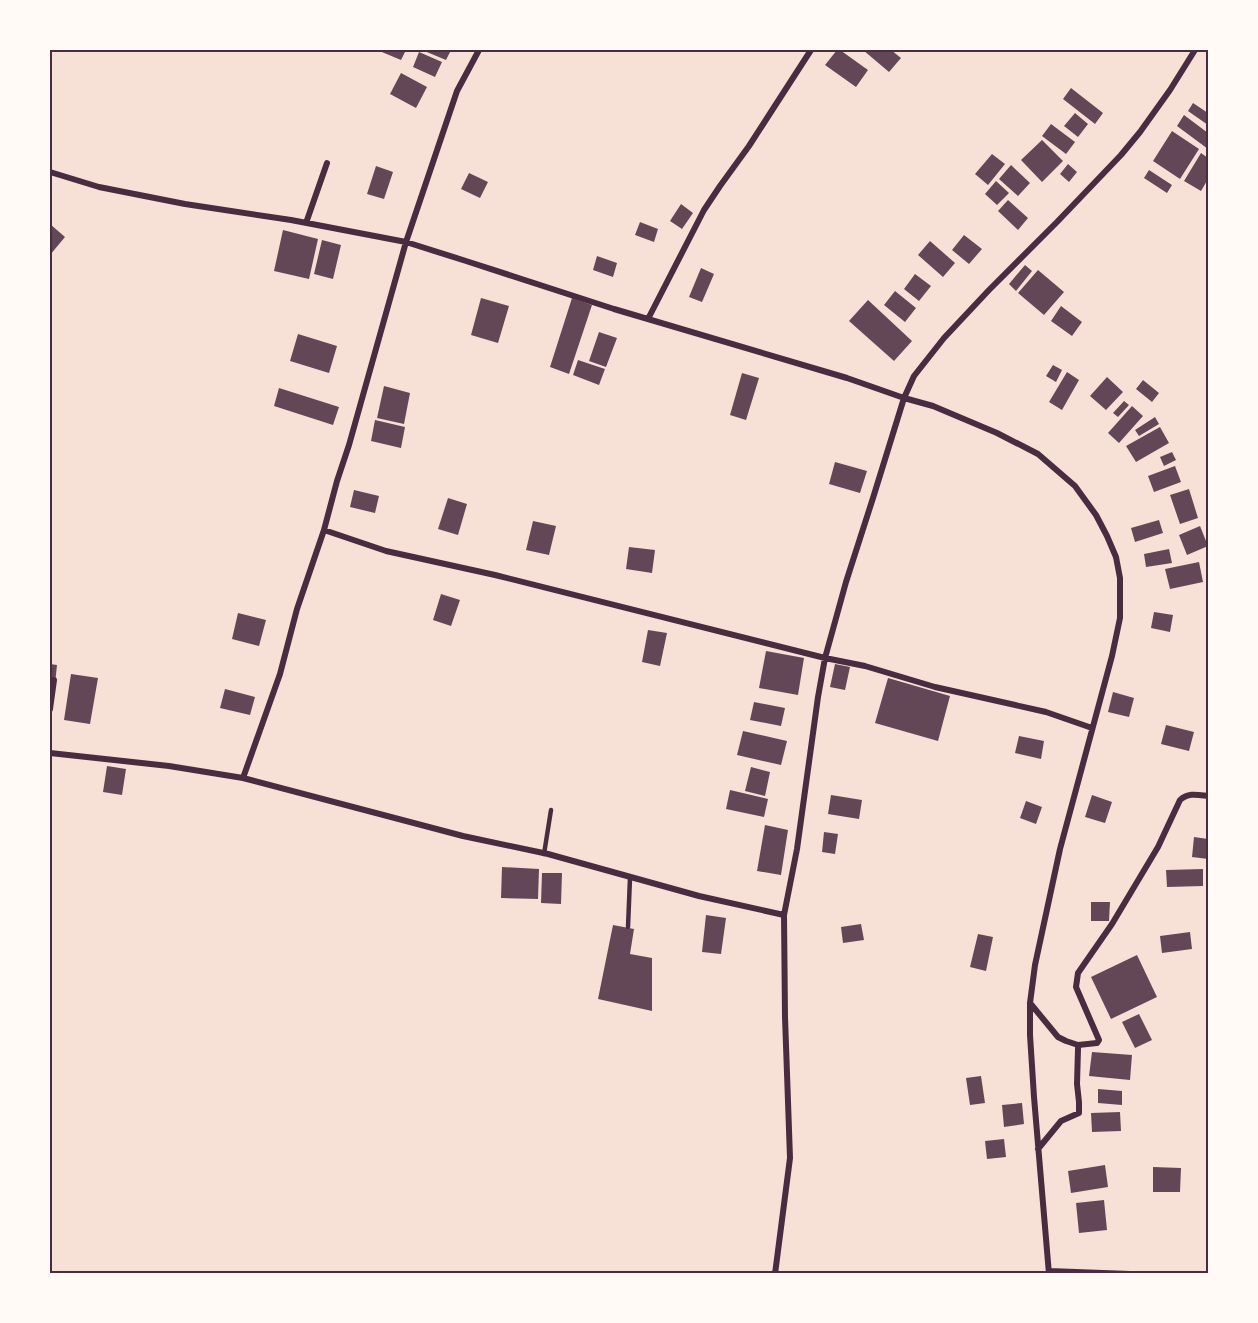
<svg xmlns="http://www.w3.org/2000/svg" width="1258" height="1323" viewBox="0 0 1258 1323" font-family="Bitter,serif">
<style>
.building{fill:#644757}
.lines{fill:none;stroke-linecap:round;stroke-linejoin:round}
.service{stroke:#4a2c40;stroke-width:4.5}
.minor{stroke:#4a2c40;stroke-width:6}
.neatline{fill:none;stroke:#4a2c40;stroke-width:2}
</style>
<rect width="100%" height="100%" fill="#f7e1d7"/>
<path class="building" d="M 377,50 L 406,50 L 401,60 Z
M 422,50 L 451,50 L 446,60 Z
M 837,50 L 840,50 L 868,70 L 856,87 L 825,65 Z
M 863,50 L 891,50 L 901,58 L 889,72 Z
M 419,52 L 442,62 L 435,77 L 413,67 Z
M 401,73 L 427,87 L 416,108 L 390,94 Z
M 1071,88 L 1103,113 L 1095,124 L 1063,99 Z
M 1193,103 L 1208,113 L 1208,125 L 1188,111 Z
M 1075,113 L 1088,124 L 1078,137 L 1064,126 Z
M 1184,115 L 1208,133 L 1208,149 L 1177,126 Z
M 1051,124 L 1075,142 L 1066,154 L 1042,136 Z
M 1172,131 L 1199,149 L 1180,179 L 1153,161 Z
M 1042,140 L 1063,161 L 1042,182 L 1021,160 Z
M 1201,153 L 1208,158 L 1208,179 L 1201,191 L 1184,181 Z
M 992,154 L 1005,164 L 988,185 L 975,174 Z
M 1068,164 L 1077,172 L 1069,182 L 1060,174 Z
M 1011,165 L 1030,183 L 1018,196 L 999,179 Z
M 376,166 L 393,172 L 384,199 L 367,194 Z
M 1149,170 L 1172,185 L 1167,193 L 1144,178 Z
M 469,173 L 488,182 L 480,198 L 461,189 Z
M 996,181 L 1009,193 L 997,205 L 985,194 Z
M 1008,200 L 1028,218 L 1018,230 L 998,211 Z
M 681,204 L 693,213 L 682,229 L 670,221 Z
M 640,222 L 658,229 L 654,242 L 635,235 Z
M 50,224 L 65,237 L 50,255 Z
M 283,230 L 318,239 L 309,279 L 274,271 Z
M 964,235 L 982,249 L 969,264 L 952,250 Z
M 322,240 L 341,245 L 333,279 L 314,274 Z
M 930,241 L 955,263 L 943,277 L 918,255 Z
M 597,256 L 617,263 L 613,277 L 593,270 Z
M 1025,265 L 1032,271 L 1016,291 L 1009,284 Z
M 701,268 L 714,274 L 702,302 L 689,297 Z
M 1038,270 L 1064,292 L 1044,315 L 1018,293 Z
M 915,274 L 931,286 L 919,301 L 904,289 Z
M 895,291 L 916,308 L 905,322 L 884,305 Z
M 481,298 L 509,306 L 498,343 L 471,335 Z
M 572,298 L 592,305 L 569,374 L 550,367 Z
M 868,300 L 912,341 L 894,361 L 849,321 Z
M 1061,306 L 1082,322 L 1072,336 L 1051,321 Z
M 599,332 L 617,338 L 606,367 L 589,361 Z
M 298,334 L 337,346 L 329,373 L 290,361 Z
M 578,360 L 605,369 L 599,385 L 573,375 Z
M 1053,365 L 1062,370 L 1056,382 L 1046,376 Z
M 1067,372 L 1079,380 L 1062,410 L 1049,402 Z
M 742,373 L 759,378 L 746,420 L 730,415 Z
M 1107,377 L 1123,392 L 1106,410 L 1090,396 Z
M 1143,380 L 1159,393 L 1152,402 L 1136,389 Z
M 384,386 L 410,393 L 404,424 L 377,418 Z
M 279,388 L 339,407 L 333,425 L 274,406 Z
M 1124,401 L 1129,405 L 1118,417 L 1113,413 Z
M 1132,406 L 1143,416 L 1119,443 L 1108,433 Z
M 1155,417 L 1159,424 L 1139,436 L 1135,430 Z
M 375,420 L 405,427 L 401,448 L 371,441 Z
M 1160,427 L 1169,443 L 1136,462 L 1126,446 Z
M 1172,452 L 1176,460 L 1164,466 L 1160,457 Z
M 835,462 L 867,471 L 860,493 L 829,484 Z
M 1175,466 L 1181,482 L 1154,492 L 1148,476 Z
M 1189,489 L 1198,518 L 1180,524 L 1170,495 Z
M 354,490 L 379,496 L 375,513 L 350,507 Z
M 448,498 L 467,504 L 458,535 L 438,529 Z
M 1159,520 L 1163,533 L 1135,542 L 1131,528 Z
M 533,521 L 556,526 L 549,555 L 526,550 Z
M 1200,526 L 1208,546 L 1187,555 L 1179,535 Z
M 629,547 L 655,550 L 652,573 L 626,569 Z
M 1169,549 L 1172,563 L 1146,567 L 1144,554 Z
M 1199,562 L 1203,582 L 1170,589 L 1165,569 Z
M 441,594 L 460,600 L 451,626 L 433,620 Z
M 1154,612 L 1173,615 L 1170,632 L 1151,628 Z
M 238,613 L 266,620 L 259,646 L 232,639 Z
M 648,630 L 667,633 L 660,666 L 642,662 Z
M 766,651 L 804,658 L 798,695 L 759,688 Z
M 50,664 L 57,665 L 52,712 L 50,712 Z
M 835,664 L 850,667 L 845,690 L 830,687 Z
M 71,674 L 98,678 L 90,724 L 64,720 Z
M 888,678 L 950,696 L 938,741 L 875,723 Z
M 225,689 L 255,697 L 250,715 L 220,708 Z
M 1113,692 L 1134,698 L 1129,717 L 1108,712 Z
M 754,702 L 785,708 L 781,726 L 750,720 Z
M 1166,725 L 1194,732 L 1189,751 L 1161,744 Z
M 743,731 L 787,741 L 781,765 L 737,755 Z
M 1019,736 L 1044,741 L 1041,759 L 1015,753 Z
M 107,766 L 126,769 L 122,795 L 103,792 Z
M 751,767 L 770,772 L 765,796 L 745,791 Z
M 730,790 L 768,799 L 764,817 L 726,809 Z
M 831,795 L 862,800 L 859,819 L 828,814 Z
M 1092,795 L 1112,802 L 1105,823 L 1085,817 Z
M 1026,801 L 1042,807 L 1036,824 L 1020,818 Z
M 765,825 L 788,830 L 781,875 L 757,871 Z
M 824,832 L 838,834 L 835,854 L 822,852 Z
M 1194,837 L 1208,839 L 1208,859 L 1192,857 Z
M 502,867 L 539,869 L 538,899 L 501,898 Z
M 1203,869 L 1203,886 L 1167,887 L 1166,870 Z
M 542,873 L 562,873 L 561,904 L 541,903 Z
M 1091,902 L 1110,902 L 1109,921 L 1091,921 Z
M 706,915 L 726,918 L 721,954 L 702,952 Z
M 861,924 L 864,940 L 843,943 L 841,927 Z
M 613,925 L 634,929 L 630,954 L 652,958 L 652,1011 L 598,999 Z
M 1190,932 L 1192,949 L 1162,953 L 1160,936 Z
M 978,934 L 993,937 L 986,971 L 970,967 Z
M 1137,955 L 1157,997 L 1111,1019 L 1091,977 Z
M 1139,1014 L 1152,1040 L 1135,1048 L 1122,1022 Z
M 1092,1052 L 1132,1055 L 1130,1080 L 1089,1076 Z
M 981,1076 L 985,1103 L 970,1105 L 966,1078 Z
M 1098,1089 L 1122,1091 L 1122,1105 L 1098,1103 Z
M 1022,1103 L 1024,1124 L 1004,1127 L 1002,1105 Z
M 1120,1112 L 1121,1131 L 1092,1132 L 1091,1113 Z
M 1004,1139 L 1006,1157 L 987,1159 L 985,1141 Z
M 1105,1165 L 1108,1187 L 1071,1193 L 1068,1171 Z
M 1153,1167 L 1181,1168 L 1180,1192 L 1153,1192 Z
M 1104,1200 L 1107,1230 L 1079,1233 L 1076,1203 Z"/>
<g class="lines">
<path class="service" d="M 544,854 L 551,810
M 628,927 L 630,878"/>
<path class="minor" d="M 50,172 L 99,187 L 185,204 L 291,220 L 406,242 L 466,261 L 614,309 L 847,378 L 904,398 L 933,406 L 997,433 L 1038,454 L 1075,486 L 1096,515 L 1107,536 L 1116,557 L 1120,578 L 1120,618 L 1112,656 L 1060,849 L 1035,965 L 1030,1003 L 1030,1035 L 1034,1097 L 1049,1274
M 306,223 L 327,163
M 648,319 L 704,210 L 720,186 L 749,146 L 811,50
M 324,530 L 386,551 L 495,575 L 825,658 L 865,666 L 935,687 L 1046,712 L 1092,728
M 50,709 L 54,680
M 50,753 L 169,766 L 243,778 L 463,836 L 548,854 L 699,896 L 784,915 L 797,849 L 818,697 L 825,658 L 846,582 L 873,498 L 904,398 L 914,376 L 944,338 L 989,290 L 1057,222 L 1121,155 L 1140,132 L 1170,90 L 1195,50
M 243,778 L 280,674 L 297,609 L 324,530 L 337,481 L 349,445 L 406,242 L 457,91 L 479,50
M 1030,1003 L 1058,1037 L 1066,1041 L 1078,1045 L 1078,1049 L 1077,1084 L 1079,1102 L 1079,1113 L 1061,1121 L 1038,1149
M 1078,1045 L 1097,1043 L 1099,1040 L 1076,987 L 1078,973 L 1112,924 L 1158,847 L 1180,800 C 1188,792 1199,795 1208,796
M 1049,1271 L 1130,1274
M 775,1274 L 790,1158 L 785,1017 L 784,915"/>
</g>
<rect width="1258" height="1323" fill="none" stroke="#fffaf5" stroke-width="102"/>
<rect x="51" y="51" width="1156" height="1221" class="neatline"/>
</svg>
